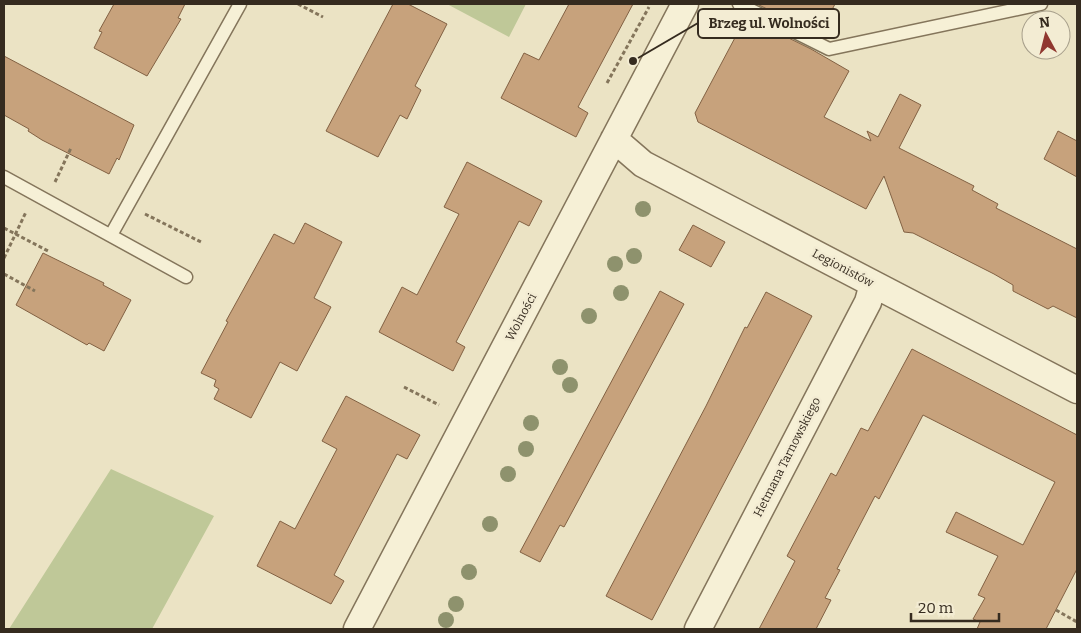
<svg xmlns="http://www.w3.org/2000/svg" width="1081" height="633" viewBox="0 0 1081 633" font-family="Bitter,serif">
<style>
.green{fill:#bfc898}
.building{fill:#c7a27c;stroke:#826143}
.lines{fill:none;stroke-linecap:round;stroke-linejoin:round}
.service-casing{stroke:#84755b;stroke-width:15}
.minor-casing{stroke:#84755b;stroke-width:29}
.path{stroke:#84755b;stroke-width:3;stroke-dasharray:4 2.5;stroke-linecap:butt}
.service{stroke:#f6f0d6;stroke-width:12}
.minor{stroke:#f6f0d6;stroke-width:26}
.tree{fill:#8e926d}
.labels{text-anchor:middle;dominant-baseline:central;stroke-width:5;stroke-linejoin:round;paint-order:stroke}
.street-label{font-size:12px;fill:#352b1f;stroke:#f3ecd3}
.leader{fill:none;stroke:#352b1f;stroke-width:2}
.callout-dot{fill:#352b1f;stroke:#f3ecd3;stroke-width:2}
.callout{fill:#f3ecd3;stroke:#352b1f;stroke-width:2}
.callout-label{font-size:14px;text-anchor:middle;font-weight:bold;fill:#352b1f}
</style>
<rect width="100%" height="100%" fill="#ebe3c4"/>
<path class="green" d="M 447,4 L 526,4 L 509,37 Z
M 111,469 L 214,516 L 152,629 L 9,629 Z"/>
<path class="building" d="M 114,4 L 185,4 L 178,18 L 181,19 L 147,76 L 94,48 L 102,32 L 99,31 Z
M 393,4 L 408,4 L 447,24 L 415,86 L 421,90 L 407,119 L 400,115 L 378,157 L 326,131 Z
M 569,4 L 633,4 L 578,107 L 588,113 L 576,137 L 501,98 L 524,53 L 539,60 Z
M 757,4 L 835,4 L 819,35 Z
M 746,17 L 811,49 L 849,71 L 824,117 L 871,141 L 867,131 L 878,137 L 900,94 L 921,105 L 899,148 L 974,186 L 972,190 L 998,204 L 996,208 L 1077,249 L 1077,318 L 1053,306 L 1048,309 L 1013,291 L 1013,285 L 994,274 L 913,233 L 904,232 L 884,176 L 866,209 L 698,122 L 695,113 Z
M 4,56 L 134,125 L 119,160 L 117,158 L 109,174 L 42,140 L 28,131 L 29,129 L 4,115 Z
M 1058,131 L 1077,141 L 1077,177 L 1044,159 Z
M 467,162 L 542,201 L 529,226 L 519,221 L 456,342 L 465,347 L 453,371 L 379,332 L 402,287 L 417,295 L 459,214 L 444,207 Z
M 305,223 L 342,242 L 314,298 L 331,307 L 297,371 L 280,362 L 251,418 L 214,399 L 219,389 L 214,386 L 216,380 L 201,373 L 228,322 L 226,321 L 274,234 L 294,244 Z
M 693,225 L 725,242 L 711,267 L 679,250 Z
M 43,253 L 104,283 L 103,285 L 131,300 L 104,351 L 89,343 L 87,345 L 16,305 Z
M 660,291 L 684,304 L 564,527 L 560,525 L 540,562 L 520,552 Z
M 766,292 L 812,316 L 652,620 L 606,596 L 706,406 L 745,327 L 747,328 Z
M 912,349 L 1077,435 L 1077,569 L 1046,629 L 977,629 L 980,622 L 973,619 L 985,598 L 978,595 L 998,556 L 946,532 L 956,512 L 1023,545 L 1055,482 L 923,415 L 879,499 L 875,496 L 837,569 L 840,570 L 825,598 L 831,600 L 816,629 L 759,629 L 795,561 L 787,556 L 831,473 L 836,476 L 861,428 L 868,431 Z
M 346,396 L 420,435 L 407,459 L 397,454 L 334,575 L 344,581 L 331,604 L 257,566 L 280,521 L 295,529 L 337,449 L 322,441 Z"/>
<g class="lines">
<g class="service-casing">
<path id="service" d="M 739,4 L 829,49 L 1041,4
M 4,177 L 186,277
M 111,235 L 240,4"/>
</g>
<g class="minor-casing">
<path id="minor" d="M 614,139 L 643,164 L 1077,390
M 357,629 L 685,4
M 698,629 L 868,302 L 873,284"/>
</g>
<path class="path" d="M 298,4 L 323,17
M 607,83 L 649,7
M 55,182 L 71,148
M 145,214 L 203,243
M 4,228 L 50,252
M 4,258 L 26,212
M 4,274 L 35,291
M 404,387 L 439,405
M 1056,610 L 1077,622"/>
<use href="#service" class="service"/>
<use href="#minor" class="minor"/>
</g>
<g class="tree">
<circle cx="643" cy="209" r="8"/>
<circle cx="634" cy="256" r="8"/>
<circle cx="615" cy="264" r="8"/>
<circle cx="621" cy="293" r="8"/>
<circle cx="589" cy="316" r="8"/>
<circle cx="560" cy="367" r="8"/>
<circle cx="570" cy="385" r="8"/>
<circle cx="531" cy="423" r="8"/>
<circle cx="526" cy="449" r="8"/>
<circle cx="508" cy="474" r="8"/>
<circle cx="490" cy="524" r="8"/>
<circle cx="469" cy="572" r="8"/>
<circle cx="456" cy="604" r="8"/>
<circle cx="446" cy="620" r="8"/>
</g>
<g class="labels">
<g class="street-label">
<text transform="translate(843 268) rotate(28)">Legionistów</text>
<text transform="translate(521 317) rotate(-62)">Wolności</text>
<text transform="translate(787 457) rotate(-63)">Hetmana Tarnowskiego</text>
</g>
</g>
<path class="leader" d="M633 61L698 23"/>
<circle class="callout-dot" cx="633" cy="61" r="5"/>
<rect class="callout" x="698" y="9" width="141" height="29" rx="5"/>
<g class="callout-label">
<text x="769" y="28">Brzeg ul. Wolności</text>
</g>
<rect width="1081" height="633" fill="none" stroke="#352b1f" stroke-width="10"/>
<g transform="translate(1046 35) rotate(353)"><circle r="24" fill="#f3ecd3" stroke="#a79f8b"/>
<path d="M0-4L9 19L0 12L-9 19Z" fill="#90372f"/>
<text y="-8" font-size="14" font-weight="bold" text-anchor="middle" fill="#352b1f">N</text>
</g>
<path d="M911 613v8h88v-8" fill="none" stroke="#352b1f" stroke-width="2.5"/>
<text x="918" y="613" font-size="15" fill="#352b1f" stroke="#f3ecd3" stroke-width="4" paint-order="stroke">20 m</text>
</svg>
